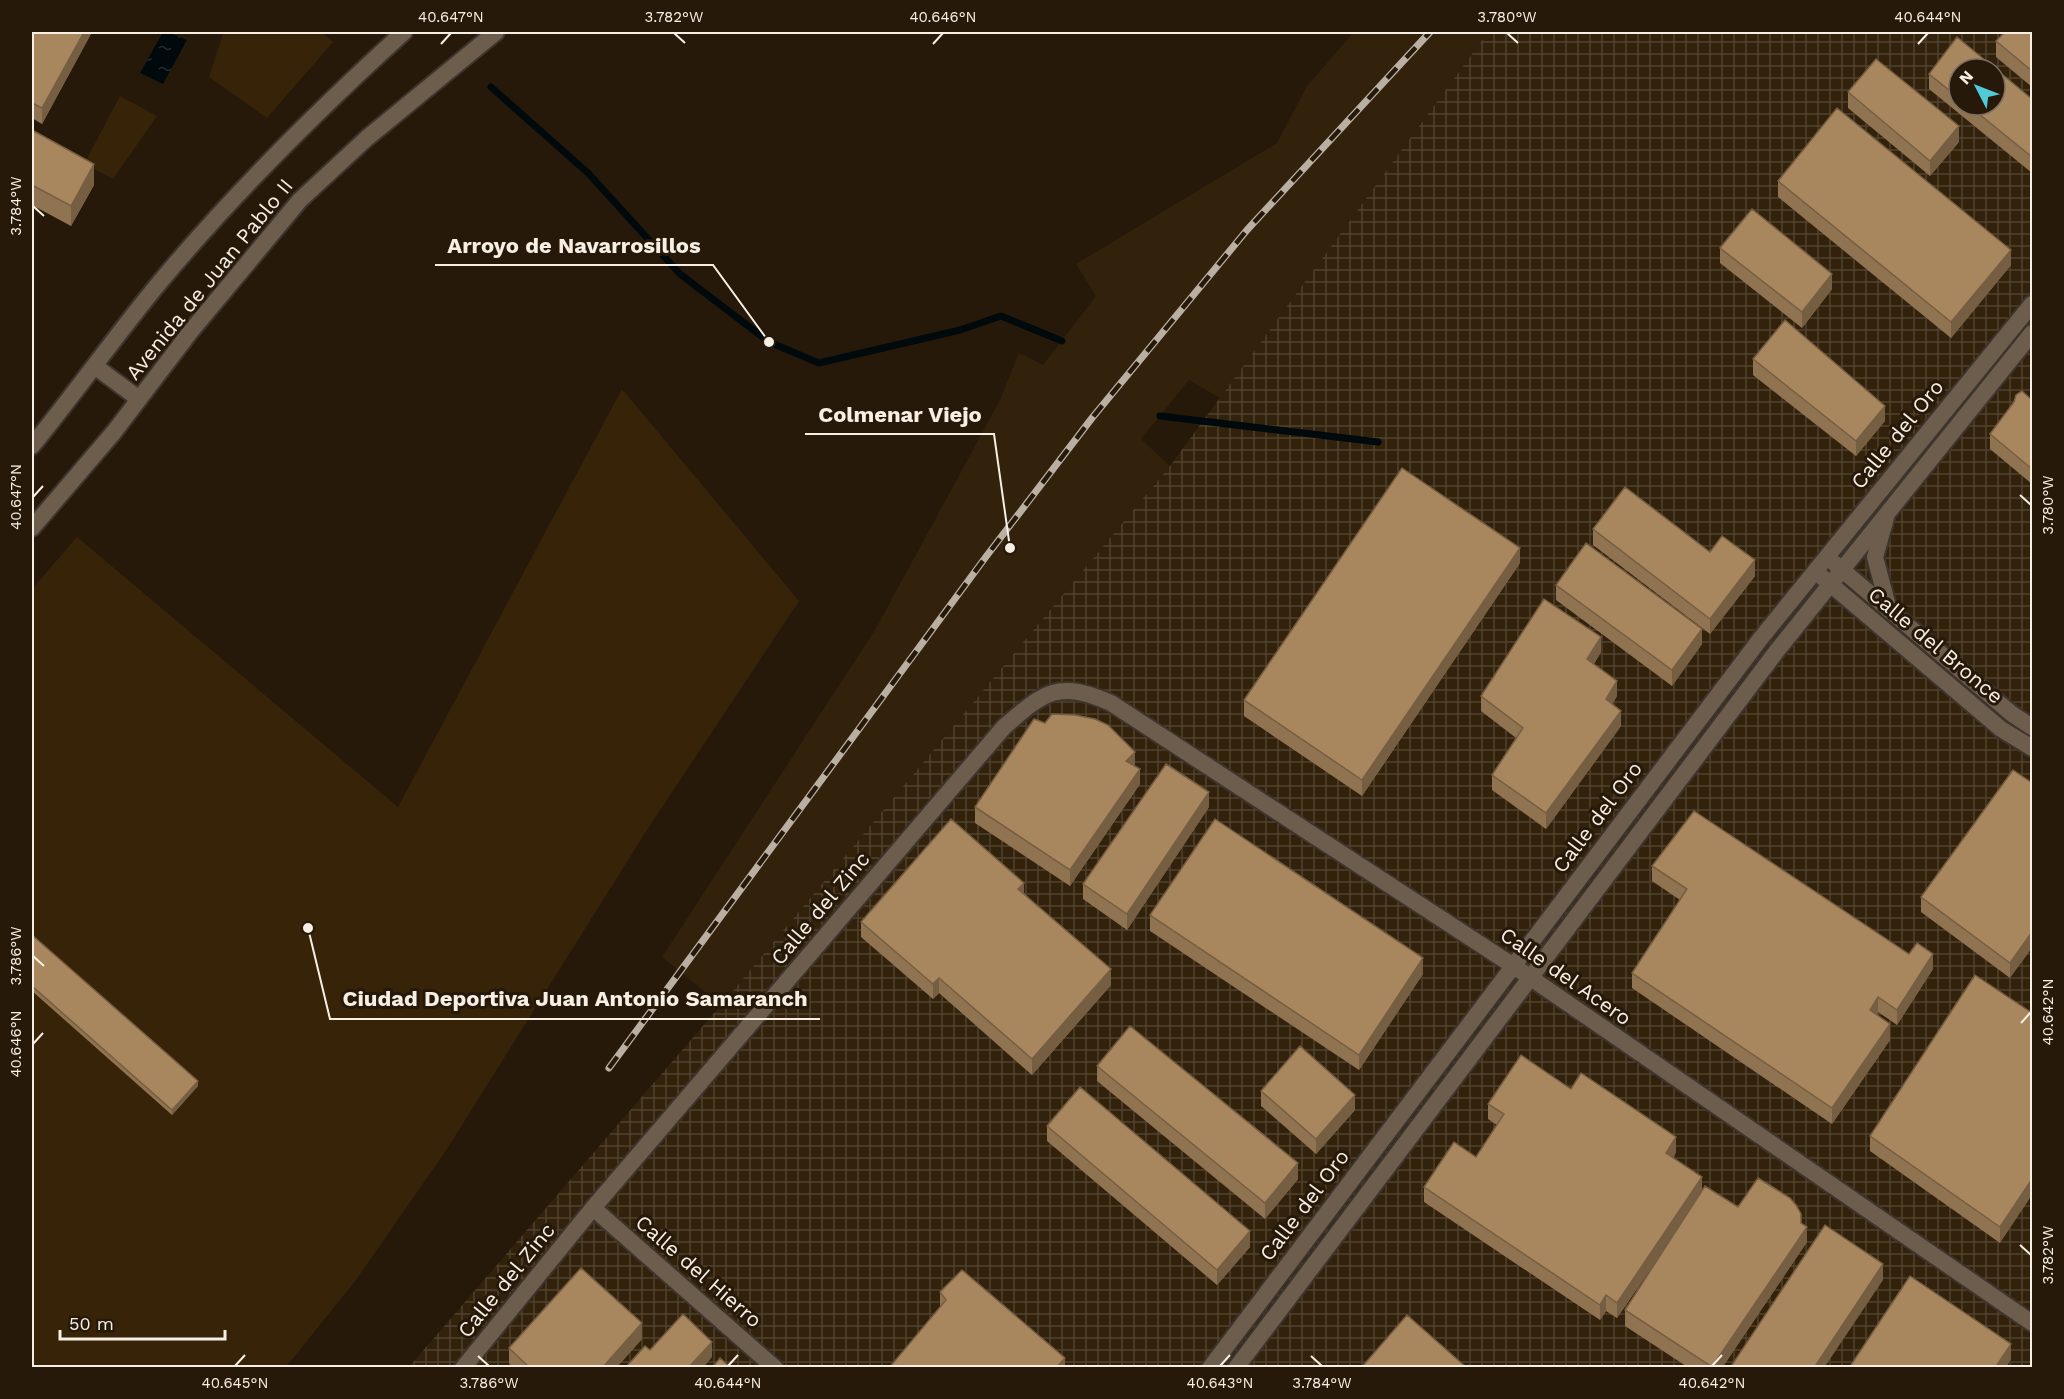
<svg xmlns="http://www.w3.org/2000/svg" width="2064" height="1399" viewBox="0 0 2064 1399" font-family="'Work Sans',sans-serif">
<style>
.built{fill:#32210b}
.industrial{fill:url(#industrial-grid);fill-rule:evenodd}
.green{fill:#372307}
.water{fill:url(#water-ripples)}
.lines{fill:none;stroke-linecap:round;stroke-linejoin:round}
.stream{stroke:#00090c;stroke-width:7}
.minor-casing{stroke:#3e342e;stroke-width:20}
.minor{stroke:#6d5d4c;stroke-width:16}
.rail-casing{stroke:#b9afa3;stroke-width:7}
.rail{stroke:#26190a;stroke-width:4.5;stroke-dasharray:14;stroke-linecap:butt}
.wall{fill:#907351;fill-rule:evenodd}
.shaded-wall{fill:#765e42}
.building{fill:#a8865e;stroke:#765e42;stroke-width:1.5}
.ticks{fill:none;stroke:#f8efe4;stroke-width:2}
.labels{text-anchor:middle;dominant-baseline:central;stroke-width:6;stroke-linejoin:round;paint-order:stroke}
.street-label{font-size:21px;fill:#f8efe4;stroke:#26190a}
.leader{fill:none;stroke:#f8efe4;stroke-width:2}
.callout-dot{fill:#f8efe4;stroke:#26190a;stroke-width:2}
.callout-label{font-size:22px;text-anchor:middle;font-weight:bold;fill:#f8efe4;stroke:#26190a;stroke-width:6;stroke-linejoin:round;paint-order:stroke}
.neatline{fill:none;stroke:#f8efe4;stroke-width:2}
.ticks-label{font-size:15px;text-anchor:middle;fill:#f8efe4}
</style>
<defs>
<pattern id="industrial-grid" width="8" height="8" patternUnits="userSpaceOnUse" patternTransform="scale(1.5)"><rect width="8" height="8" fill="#32210b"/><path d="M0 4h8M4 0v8" fill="none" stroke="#50422e"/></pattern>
<pattern id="water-ripples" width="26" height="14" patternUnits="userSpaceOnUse" patternTransform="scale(1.5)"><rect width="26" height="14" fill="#00090c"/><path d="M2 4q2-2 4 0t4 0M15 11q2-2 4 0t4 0" fill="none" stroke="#262d2f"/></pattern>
</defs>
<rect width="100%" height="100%" fill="#26190a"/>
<path class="built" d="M 1354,32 L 1488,32 L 1220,398 L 1189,380 L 1141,439 L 1170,466 L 721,1005 L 662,957 L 875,630 L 1000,400 L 1019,353 L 1043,365 L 1096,296 L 1076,264 L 1277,143 L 1307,86 Z"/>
<path class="industrial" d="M 1488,32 L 2032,32 L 2032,1367 L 408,1368 L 721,1005 L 1170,466 ZM 1959,69 L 1995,69 L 1995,105 L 1959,105 Z"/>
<path class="green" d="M 219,32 L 321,32 L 333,42 L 267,118 L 209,77 L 223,34 Z
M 120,96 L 157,116 L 113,179 L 84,164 Z
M 622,389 L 799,601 L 645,833 L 447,1149 L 356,1280 L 286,1367 L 32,1367 L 32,589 L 77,537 L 398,807 Z"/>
<path class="water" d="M 163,32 L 168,32 L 187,40 L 163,84 L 140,73 Z"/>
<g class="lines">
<path class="stream" d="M 491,87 L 588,173 L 680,274 L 769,342 L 819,363 L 960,330 L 1001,316 L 1062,341
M 1160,416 L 1378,442"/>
<g class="minor-casing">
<path id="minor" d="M 96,367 L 139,399
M 32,446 C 76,392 116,335 160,282 C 235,192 318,110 404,32
M 1886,518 L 1875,557 L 1889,610
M 32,528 L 114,432 L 191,331 L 300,200 L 367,138 L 496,32
M 1834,563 L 2012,714 L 2032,727
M 1822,577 L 2001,729 L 2032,748
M 593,1208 L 775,1368
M 463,1368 L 593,1208 L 1004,727 C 1045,691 1058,680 1111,703 L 1512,965 L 2032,1323
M 1210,1368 L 1761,638 L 2032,304
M 1236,1368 L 1776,652 L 2032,333"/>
</g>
<use href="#minor" class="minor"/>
<g class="rail-casing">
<path id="rail" d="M 609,1068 L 985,558 L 1092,418 L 1247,230 L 1430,32"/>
</g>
<use href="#rail" class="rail"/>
</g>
<path class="wall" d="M 34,32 L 92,32 L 42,124 L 32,118 L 32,36 Z
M 2032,32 L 2032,87 L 1996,57 L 1996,41 Z
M 1957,37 L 2032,99 L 2032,173 L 1929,89 L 1929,74 ZM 1959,69 L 1995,69 L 1995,105 L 1959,105 Z
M 1848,92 L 1959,142 L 1930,176 L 1848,108 Z
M 32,130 L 94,185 L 71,226 L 32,205 Z
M 1778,181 L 2011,265 L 1951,338 L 1778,197 Z
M 1720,248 L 1832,289 L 1802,328 L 1720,263 Z
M 1753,359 L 1885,421 L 1856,456 L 1753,375 Z
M 2032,400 L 2032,484 L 1990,449 L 1990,434 L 2014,402 Z
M 1593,529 L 1710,552 L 1755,576 L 1710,634 L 1593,545 Z
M 1520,563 L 1362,796 L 1244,716 L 1244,700 Z
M 1556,585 L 1702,644 L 1672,686 L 1556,600 Z
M 1601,652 L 1594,664 L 1617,696 L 1612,704 L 1621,726 L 1546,829 L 1492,790 L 1492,775 L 1516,738 L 1481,711 L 1481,696 Z
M 1135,766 L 1140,784 L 1070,886 L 975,823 L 975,807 Z
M 2032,783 L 2010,978 L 1921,912 L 1921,897 Z
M 1209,807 L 1127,930 L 1083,899 L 1083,884 Z
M 1652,866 L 1909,954 L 1933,969 L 1897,1025 L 1878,1012 L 1877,1015 L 1890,1040 L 1832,1124 L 1632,988 L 1632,973 L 1680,900 L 1652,881 Z
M 1024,893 L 1111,985 L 1032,1075 L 939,993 L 933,999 L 861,937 L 861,922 Z
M 1150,915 L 1423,974 L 1359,1070 L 1150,931 Z
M 32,935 L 198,1086 L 172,1115 L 32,991 Z
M 2032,1013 L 2000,1243 L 1870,1151 L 1870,1136 Z
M 1097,1066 L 1298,1179 L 1265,1219 L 1097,1081 Z
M 1571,1089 L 1676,1152 L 1673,1158 L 1702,1191 L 1738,1207 L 1801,1223 L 1807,1242 L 1722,1368 L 1689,1368 L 1625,1326 L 1625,1310 L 1670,1241 L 1617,1318 L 1606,1311 L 1600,1320 L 1424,1202 L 1424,1187 L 1476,1157 L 1497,1125 L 1488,1119 L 1488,1104 Z
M 1261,1091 L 1355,1110 L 1316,1154 L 1261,1106 Z
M 1047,1126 L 1250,1247 L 1217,1285 L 1047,1141 Z
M 940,1292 L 1065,1368 L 940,1306 Z
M 642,1339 L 616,1368 L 513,1368 L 509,1363 L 509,1348 Z"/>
<path class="shaded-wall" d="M 84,32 L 92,32 L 42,124 L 42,108 Z
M 1959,126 L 1959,142 L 1930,176 L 1930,161 Z
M 94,164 L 94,185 L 71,226 L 71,206 Z
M 2011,250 L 2011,265 L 1951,338 L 1951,322 Z
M 1832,274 L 1832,289 L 1802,328 L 1802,312 Z
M 1885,406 L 1885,421 L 1856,456 L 1856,441 Z
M 1520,548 L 1520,563 L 1362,796 L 1362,780 Z
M 1755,560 L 1755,576 L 1710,634 L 1710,619 Z
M 1702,629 L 1702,644 L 1672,686 L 1672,670 Z
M 1601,637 L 1601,652 L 1587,675 L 1587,659 Z
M 1617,681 L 1617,696 L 1606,714 L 1606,699 Z
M 1621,711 L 1621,726 L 1546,829 L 1546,813 Z
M 1135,752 L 1135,768 L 1126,761 Z
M 1140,769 L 1140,784 L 1070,886 L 1070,870 Z
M 1209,792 L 1209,807 L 1127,930 L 1127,914 Z
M 1024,883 L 1024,898 L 1018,889 Z
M 2032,932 L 2032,948 L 2010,978 L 2010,963 Z
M 1933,954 L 1933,969 L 1897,1025 L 1897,1010 Z
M 1423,958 L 1423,974 L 1359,1070 L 1359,1055 Z
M 1111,969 L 1111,985 L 1032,1075 L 1032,1059 Z
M 939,978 L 939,993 L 933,999 L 933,984 Z
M 1878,997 L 1878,1012 L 1870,1026 L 1870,1010 Z
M 1890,1024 L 1890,1040 L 1832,1124 L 1832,1108 Z
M 198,1081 L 198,1086 L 172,1115 L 172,1110 Z
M 1355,1095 L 1355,1110 L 1316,1154 L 1316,1139 Z
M 1676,1137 L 1676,1152 L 1666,1168 L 1666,1153 Z
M 1298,1163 L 1298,1179 L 1265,1219 L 1265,1203 Z
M 1702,1177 L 1702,1193 L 1617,1318 L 1617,1303 Z
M 2032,1179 L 2032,1195 L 2000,1243 L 2000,1227 Z
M 1807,1227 L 1807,1242 L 1722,1368 L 1712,1368 Z
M 1250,1231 L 1250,1247 L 1217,1285 L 1217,1270 Z
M 1883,1264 L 1883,1280 L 1824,1368 L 1814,1368 Z
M 1606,1295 L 1606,1311 L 1600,1320 L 1600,1305 Z
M 642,1323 L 642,1339 L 616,1368 L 602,1368 Z
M 712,1342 L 712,1357 L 703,1368 L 688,1368 Z
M 2011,1344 L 2011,1359 L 2006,1368 L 1995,1368 Z
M 1065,1358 L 1065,1368 L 1056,1368 Z"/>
<path class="building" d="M 34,32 L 84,32 L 42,108 L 32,103 L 32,36 Z
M 2005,32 L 2032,32 L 2032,71 L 1996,41 Z
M 1957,37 L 2032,99 L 2032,157 L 1968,105 L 1995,105 L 1995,69 L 1959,69 L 1959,98 L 1929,74 Z
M 1876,59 L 1959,126 L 1930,161 L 1848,92 Z
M 1837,108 L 2011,250 L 1951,322 L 1778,181 Z
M 32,130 L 94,164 L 71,206 L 32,185 Z
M 1752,209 L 1832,274 L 1802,312 L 1720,248 Z
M 1785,320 L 1885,406 L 1856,441 L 1753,359 Z
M 2022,391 L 2032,400 L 2032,469 L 1990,434 L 2014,402 L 2016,395 Z
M 1402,468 L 1520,548 L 1362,780 L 1244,700 Z
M 1625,487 L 1710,552 L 1722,536 L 1755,560 L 1710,619 L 1593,529 Z
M 1586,543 L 1702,629 L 1672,670 L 1556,585 Z
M 1544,599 L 1601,637 L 1587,659 L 1617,681 L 1606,699 L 1621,711 L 1546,813 L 1492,775 L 1523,728 L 1481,696 Z
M 1052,714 L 1075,715 L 1095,719 L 1108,725 L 1135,752 L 1126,761 L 1140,769 L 1070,870 L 975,807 L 1034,719 L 1045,723 Z
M 1166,764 L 1209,792 L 1127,914 L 1083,884 Z
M 2013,770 L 2032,783 L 2032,932 L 2010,963 L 1921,897 Z
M 1694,811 L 1909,954 L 1917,943 L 1933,954 L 1897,1010 L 1878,997 L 1870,1010 L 1890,1024 L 1832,1108 L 1632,973 L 1687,889 L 1652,866 Z
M 951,819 L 1024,883 L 1018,889 L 1111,969 L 1032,1059 L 939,978 L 933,984 L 861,922 Z
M 1215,819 L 1423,958 L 1359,1055 L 1150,915 Z
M 32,935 L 198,1081 L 172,1110 L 32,986 Z
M 1975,975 L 2032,1013 L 2032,1179 L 2000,1227 L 1870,1136 Z
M 1130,1026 L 1298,1163 L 1265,1203 L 1097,1066 Z
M 1300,1046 L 1355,1095 L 1316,1139 L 1261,1091 Z
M 1521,1055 L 1571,1089 L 1581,1073 L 1676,1137 L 1666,1153 L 1702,1177 L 1617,1303 L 1606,1295 L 1600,1305 L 1424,1187 L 1454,1142 L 1476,1157 L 1504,1114 L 1488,1104 Z
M 1080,1087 L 1250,1231 L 1217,1270 L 1047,1126 Z
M 1758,1178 L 1790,1198 L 1796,1205 L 1801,1214 L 1801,1223 L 1807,1227 L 1712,1367 L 1625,1310 L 1705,1186 L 1738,1207 Z
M 1825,1225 L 1883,1264 L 1814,1368 L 1730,1368 Z
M 581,1268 L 642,1323 L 602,1368 L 530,1368 L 509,1348 Z
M 962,1270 L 1065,1358 L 1056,1368 L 889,1368 L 946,1300 L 940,1292 Z
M 1910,1276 L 2011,1344 L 1995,1368 L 1849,1368 Z
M 683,1314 L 712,1342 L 688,1368 L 625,1368 L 645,1346 L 650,1350 Z
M 1407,1315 L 1467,1368 L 1361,1368 Z
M 720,1358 L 731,1368 L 712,1368 Z"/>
<path class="ticks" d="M 674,33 L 685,43M 1507,33 L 1518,43M 441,44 L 451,33M 933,44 L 943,33M 1918,44 L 1928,33M 33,206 L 44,216M 2020,495 L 2031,505M 33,497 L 43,486M 33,956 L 44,966M 2021,1023 L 2031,1012M 33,1044 L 43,1033M 2020,1245 L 2031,1255M 478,1356 L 489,1366M 1311,1356 L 1322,1366M 235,1366 L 245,1355M 728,1366 L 738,1355M 1220,1366 L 1230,1355M 1712,1366 L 1722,1355"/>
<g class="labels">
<g class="street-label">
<text transform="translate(209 279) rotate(-51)">Avenida de Juan Pablo II</text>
<text transform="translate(1897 434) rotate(-51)">Calle del Oro</text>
<text transform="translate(1936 645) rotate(40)">Calle del Bronce</text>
<text transform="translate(1597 817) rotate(-53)">Calle del Oro</text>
<text transform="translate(820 908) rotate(-50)">Calle del Zinc</text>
<text transform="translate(1566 976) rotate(35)">Calle del Acero</text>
<text transform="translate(1304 1205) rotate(-53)">Calle del Oro</text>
<text transform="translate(699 1271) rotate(41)">Calle del Hierro</text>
<text transform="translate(506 1280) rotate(-51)">Calle del Zinc</text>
</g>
</g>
<path class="leader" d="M769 342L713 265H435M1010 548L994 434H805M308 928L330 1019H820"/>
<g class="callout-dot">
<circle cx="769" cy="342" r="6"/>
<circle cx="1010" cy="548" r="6"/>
<circle cx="308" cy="928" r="6"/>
</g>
<g class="callout-label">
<text x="574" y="253">Arroyo de Navarrosillos</text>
<text x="900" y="422">Colmenar Viejo</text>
<text x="575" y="1006">Ciudad Deportiva Juan Antonio Samaranch</text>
</g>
<rect width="2064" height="1399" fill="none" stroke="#26190a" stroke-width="66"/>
<g transform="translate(1977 87) rotate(312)"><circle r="28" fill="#26190a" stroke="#7a6f61" stroke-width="1.5"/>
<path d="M0-4.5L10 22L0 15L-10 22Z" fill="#52cbd9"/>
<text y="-9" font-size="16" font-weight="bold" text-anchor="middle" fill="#f8efe4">N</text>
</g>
<path d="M60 1330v9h165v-9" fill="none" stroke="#f8efe4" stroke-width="3"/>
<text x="69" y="1330" font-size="18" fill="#f8efe4" stroke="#26190a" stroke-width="4.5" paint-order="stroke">50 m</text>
<rect x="33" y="33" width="1998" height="1333" class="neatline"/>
<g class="ticks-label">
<text x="451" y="22">40.647°N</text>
<text x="674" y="22">3.782°W</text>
<text x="943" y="22">40.646°N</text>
<text x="1507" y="22">3.780°W</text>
<text x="1928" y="22">40.644°N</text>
<text transform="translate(16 206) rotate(-90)" y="5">3.784°W</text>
<text transform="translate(16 497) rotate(-90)" y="5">40.647°N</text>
<text transform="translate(2048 505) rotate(-90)" y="5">3.780°W</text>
<text transform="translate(16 956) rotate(-90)" y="5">3.786°W</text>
<text transform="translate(2048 1012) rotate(-90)" y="5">40.642°N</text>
<text transform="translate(16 1044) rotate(-90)" y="5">40.646°N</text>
<text transform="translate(2048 1255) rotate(-90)" y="5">3.782°W</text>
<text x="235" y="1388">40.645°N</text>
<text x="489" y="1388">3.786°W</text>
<text x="728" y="1388">40.644°N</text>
<text x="1220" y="1388">40.643°N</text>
<text x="1322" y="1388">3.784°W</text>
<text x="1712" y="1388">40.642°N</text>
</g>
</svg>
